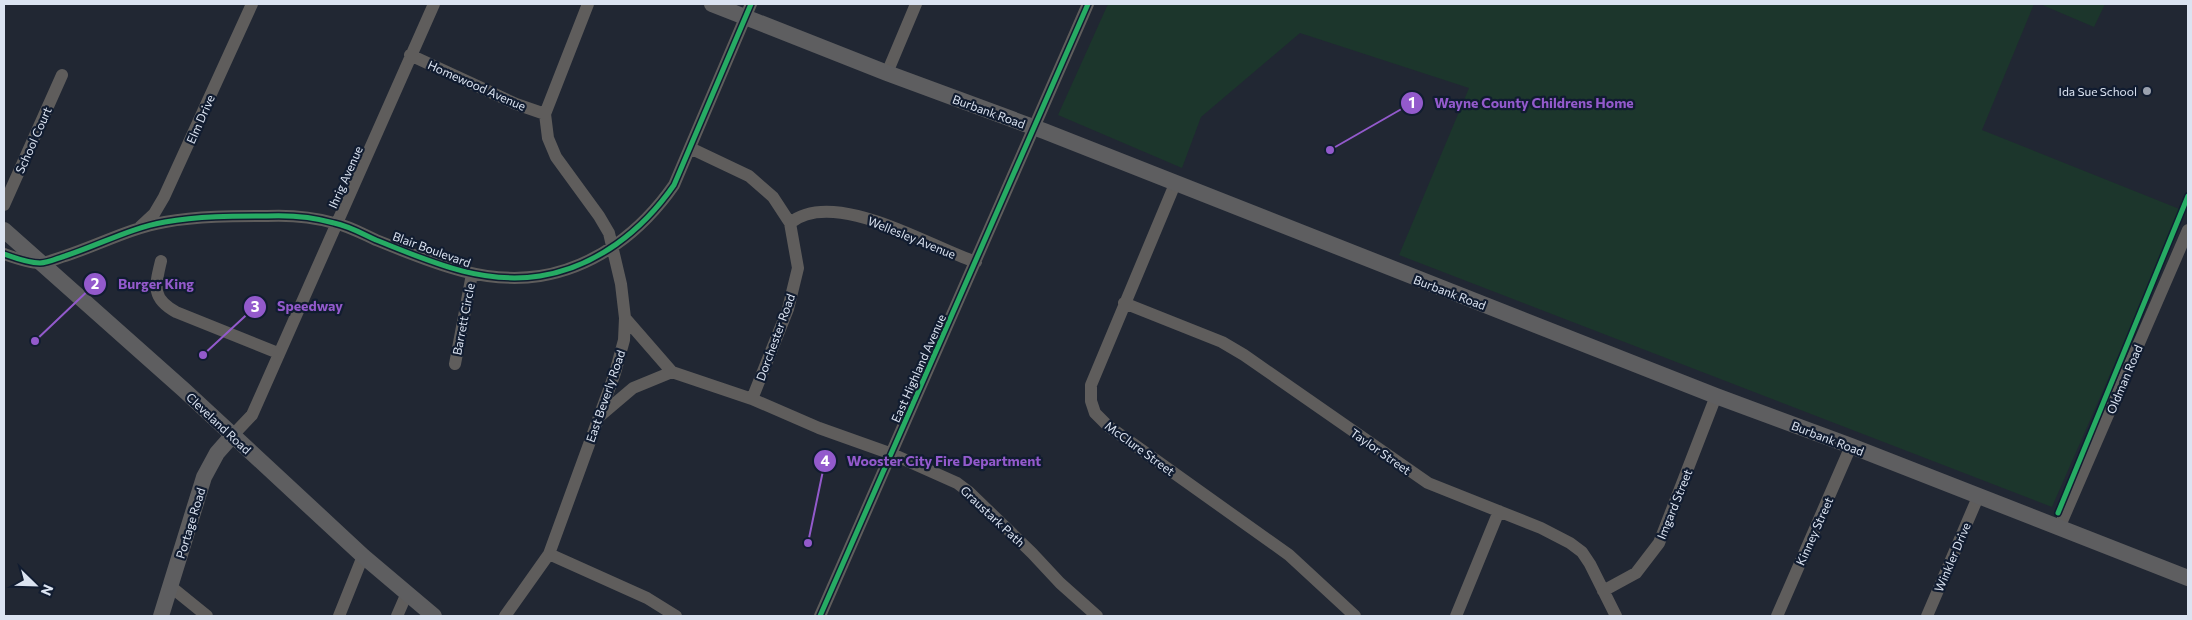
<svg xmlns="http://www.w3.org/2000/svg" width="2192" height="620" viewBox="0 0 2192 620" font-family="Commissioner,sans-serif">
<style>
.green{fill:#1c362c}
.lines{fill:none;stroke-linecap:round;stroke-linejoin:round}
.minor{stroke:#5f5d5c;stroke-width:12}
.major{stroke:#5e5e60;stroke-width:16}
.cycleway-casing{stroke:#111c30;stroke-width:8}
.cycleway{stroke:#26ab63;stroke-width:5}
.poi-dot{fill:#9aa1ae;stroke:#111c30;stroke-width:2}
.labels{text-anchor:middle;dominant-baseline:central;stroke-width:4.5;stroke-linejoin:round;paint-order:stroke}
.street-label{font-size:12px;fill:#dbe3f1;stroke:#111c30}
.poi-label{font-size:12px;fill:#dbe3f1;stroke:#111c30;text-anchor:end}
.leader{fill:none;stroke:#935acc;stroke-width:2}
.callout-dot{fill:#935acc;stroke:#111c30;stroke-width:2}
.mark-label{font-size:15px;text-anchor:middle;font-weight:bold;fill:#fff}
.callout-label{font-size:14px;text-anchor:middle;font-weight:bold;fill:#935acc;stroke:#111c30;stroke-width:4.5;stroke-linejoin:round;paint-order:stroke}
</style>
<rect width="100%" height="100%" fill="#212733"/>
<path class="green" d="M 1108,4 L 2034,4 L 1982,130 L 2182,210 L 2052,507 L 1399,255 L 1469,88 L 1300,33 L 1201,117 L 1182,168 L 1058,115 Z
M 2040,4 L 2105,4 L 2094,27 Z"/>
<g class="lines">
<path class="minor" d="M 410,55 L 516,104 L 545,114
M 887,73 L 916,4
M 690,148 L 749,176 L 773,197 L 790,223 L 798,268 L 788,309 L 752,399
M 1175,184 L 1091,385 L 1091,401 L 1095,413 L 1108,426 L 1289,555 L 1355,616
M 4,205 L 62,75
M 790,223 C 834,187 930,247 976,262
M 140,227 L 154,214 L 164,197 L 252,4
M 4,254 C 15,258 28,263 40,263 C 48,263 58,258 65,256 C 99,245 130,228 165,222 C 198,216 233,216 267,216 C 289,215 313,217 334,223 C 349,226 363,234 376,240 C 429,261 481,285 540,276 C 596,267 642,231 674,185 L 751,4
M 161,261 C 155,286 151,298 176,312 L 278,353
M 1124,303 L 1222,342 L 1244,355 L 1428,483 L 1541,528 L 1570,543 L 1582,552 L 1590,564 L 1616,616
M 625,318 L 672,372
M 455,364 L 472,274
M 600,416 L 633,388 L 672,372 L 752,399 L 819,428 L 892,454 L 957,483 L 969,492 L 1032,553 L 1060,583 L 1097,616
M 232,436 L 252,415 L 434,4
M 2059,528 L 2188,230
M 549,554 L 647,598 L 676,616
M 170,586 L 207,616
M 1603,591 L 1636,573 L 1659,543 L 1716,396
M 339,616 L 363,556
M 397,616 L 407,593
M 505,616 L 549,554 L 615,373 L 624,340 L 625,318 L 621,284 L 609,233 L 599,216 L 556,157 L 548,138 L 545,114 L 588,4
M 820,616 L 1088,4
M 1456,616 L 1499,511
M 1777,616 L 1851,446
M 1927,616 L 1978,497"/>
<path class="major" d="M 712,4 L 887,73 L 1044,131 L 1716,396 L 1851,446 L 2188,578
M 4,230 L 184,390 L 363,556 L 434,616
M 161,616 L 204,477 L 217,453 L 232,436"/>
<g class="cycleway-casing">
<path id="cycleway" d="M 4,254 C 15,258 28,263 40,263 C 48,263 58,258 65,256 C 99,245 130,228 165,222 C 198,216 233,216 267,216 C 289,215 313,217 334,223 C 349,226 363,234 376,240 C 429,261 481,285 540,276 C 596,267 642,231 674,185 L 751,4
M 2058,513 L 2188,196
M 820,616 L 1088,4"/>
</g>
<use href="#cycleway" class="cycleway"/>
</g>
<circle class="poi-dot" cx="2147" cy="91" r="5"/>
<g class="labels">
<g class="street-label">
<text transform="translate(477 85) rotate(24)">Homewood Avenue</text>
<text transform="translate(989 111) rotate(20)">Burbank Road</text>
<text transform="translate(200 119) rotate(-66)">Elm Drive</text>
<text transform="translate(33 140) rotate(-66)">School Court</text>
<text transform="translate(345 177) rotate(-66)">Ihrig Avenue</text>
<text transform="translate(912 237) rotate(22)">Wellesley Avenue</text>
<text transform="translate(432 249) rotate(20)">Blair Boulevard</text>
<text transform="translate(1450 292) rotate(21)">Burbank Road</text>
<text transform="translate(463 319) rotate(-79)">Barrett Circle</text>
<text transform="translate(775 337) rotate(-70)">Dorchester Road</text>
<text transform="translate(918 368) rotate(-66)">East Highland Avenue</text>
<text transform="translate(2124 379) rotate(-67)">Oldman Road</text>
<text transform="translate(605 396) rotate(-71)">East Beverly Road</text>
<text transform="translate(219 423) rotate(43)">Cleveland Road</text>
<text transform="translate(1828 438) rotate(21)">Burbank Road</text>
<text transform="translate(1140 448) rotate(36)">McClure Street</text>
<text transform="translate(1381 451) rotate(35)">Taylor Street</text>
<text transform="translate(1674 504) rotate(-68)">Imgard Street</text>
<text transform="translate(993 516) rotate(43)">Graustark Path</text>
<text transform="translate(190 523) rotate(-73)">Portage Road</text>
<text transform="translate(1814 531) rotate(-66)">Kinney Street</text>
<text transform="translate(1952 557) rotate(-67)">Winkler Drive</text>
</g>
<g class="poi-label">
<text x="2137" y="91">Ida Sue School</text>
</g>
</g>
<path class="leader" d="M1330 150L1412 103M35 341L95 284M203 355L255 307M808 543L825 461"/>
<g class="callout-dot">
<circle cx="1330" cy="150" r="5"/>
<circle cx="35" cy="341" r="5"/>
<circle cx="203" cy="355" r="5"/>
<circle cx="808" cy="543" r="5"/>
<circle cx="1412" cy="103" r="12"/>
<circle cx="95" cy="284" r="12"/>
<circle cx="255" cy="307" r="12"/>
<circle cx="825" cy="461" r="12"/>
</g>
<g class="mark-label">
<text x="1412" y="108">1</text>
<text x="95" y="289">2</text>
<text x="255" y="312">3</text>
<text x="825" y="466">4</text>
</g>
<g class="callout-label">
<text x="1534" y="108">Wayne County Childrens Home</text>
<text x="156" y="289">Burger King</text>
<text x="310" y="311">Speedway</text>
<text x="944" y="466">Wooster City Fire Department</text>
</g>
<rect width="2192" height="620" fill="none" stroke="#dbe3f1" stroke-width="10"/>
<g transform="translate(35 585) rotate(113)" stroke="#111c30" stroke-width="4" paint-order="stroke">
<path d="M0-4L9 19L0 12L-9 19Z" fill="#dbe3f1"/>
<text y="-8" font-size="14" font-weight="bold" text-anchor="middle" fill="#dbe3f1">N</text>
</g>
</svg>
